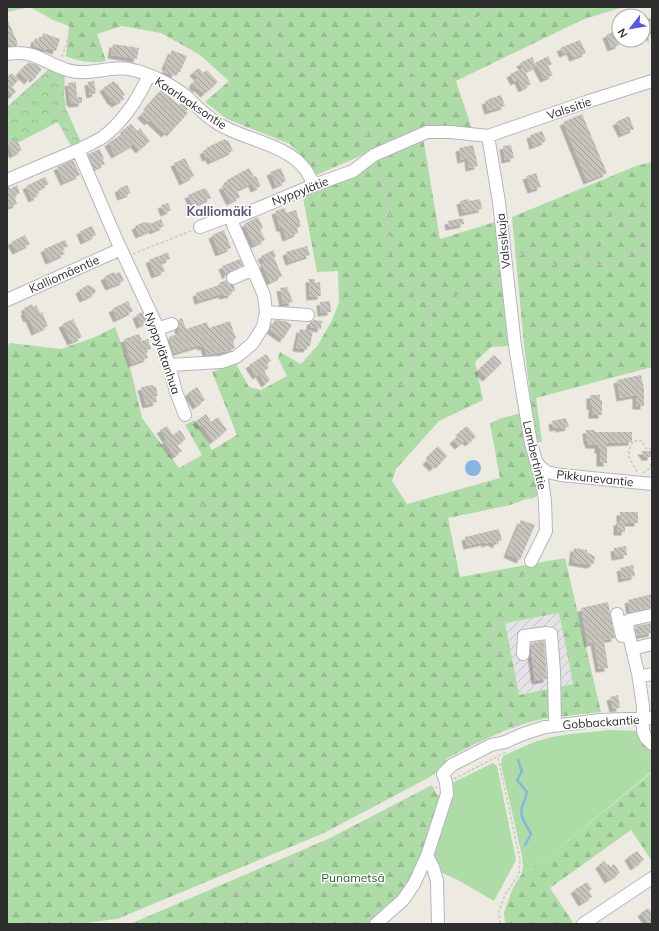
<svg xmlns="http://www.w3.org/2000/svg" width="659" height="931" viewBox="0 0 659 931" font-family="Mulish,sans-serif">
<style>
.industrial{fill:url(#industrial-furrows)}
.grass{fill:#aedca6}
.forest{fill:url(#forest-firs);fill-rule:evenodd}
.park{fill:url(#park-crowns)}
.water{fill:#83b6e1}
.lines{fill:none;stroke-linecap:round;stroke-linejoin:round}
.stream{stroke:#83b6e1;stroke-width:2.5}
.building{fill:url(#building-back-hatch);filter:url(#shadow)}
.minor-casing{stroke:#b5b5c0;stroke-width:14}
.path{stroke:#c9c9c9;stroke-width:1.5;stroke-dasharray:3 2;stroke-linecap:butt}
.minor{stroke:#fff;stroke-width:12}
.labels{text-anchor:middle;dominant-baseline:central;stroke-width:3;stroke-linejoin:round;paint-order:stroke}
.street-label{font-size:12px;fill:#2e2e2e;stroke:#fff}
.park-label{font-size:12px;fill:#256425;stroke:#fff}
.neighbourhood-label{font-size:13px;font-weight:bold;fill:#53537a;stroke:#fff}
</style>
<defs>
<pattern id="industrial-furrows" width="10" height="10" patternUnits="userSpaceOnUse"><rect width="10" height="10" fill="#e4e1e7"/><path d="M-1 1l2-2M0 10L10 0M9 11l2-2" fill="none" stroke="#c4c1c6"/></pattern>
<pattern id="forest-firs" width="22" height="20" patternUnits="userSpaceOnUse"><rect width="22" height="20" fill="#aedca6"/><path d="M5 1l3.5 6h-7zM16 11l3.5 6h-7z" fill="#96bd8f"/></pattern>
<pattern id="park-crowns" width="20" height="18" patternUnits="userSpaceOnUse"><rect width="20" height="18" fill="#aedca6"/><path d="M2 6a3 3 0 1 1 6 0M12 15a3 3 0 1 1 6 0" fill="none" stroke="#96bd8f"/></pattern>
<pattern id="building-back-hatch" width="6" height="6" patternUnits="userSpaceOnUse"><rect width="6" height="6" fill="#c6c4bd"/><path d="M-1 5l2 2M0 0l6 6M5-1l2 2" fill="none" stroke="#a1a09a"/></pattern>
<filter id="shadow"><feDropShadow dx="-3.5" dy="3.5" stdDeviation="0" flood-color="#0004"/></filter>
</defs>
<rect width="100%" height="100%" fill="#edeae2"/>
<path class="industrial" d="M 559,613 L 573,684 L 519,695 L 505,623 Z"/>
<path class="grass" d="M 610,730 L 637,731 L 651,772 L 547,858 L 521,875 L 523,868 L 522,856 L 501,765 L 502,758 L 503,756 C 516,750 528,744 541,740 C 563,733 587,733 610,730 Z
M 493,763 L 497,766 L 516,860 L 494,901 L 458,880 L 440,872 L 431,853 L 450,784 Z"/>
<path class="forest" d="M 7,7 L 623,7 L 582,20 L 456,81 L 472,129 L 423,129 L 314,176 L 304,158 L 290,144 L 227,119 L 205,102 L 229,81 L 200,55 L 161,33 L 122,26 L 97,34 L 106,61 C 94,64 77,61 66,56 L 69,26 L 53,20 L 30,7 L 7,12 Z
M 423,137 L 440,239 L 498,221 L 511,346 L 491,347 L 475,362 L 483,400 L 439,421 L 396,469 L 392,481 L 407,504 L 500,478 L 490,423 L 502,418 L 521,413 L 539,494 L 534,498 L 526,499 L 510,505 L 448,518 L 460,577 L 565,558 L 601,712 C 582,714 562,716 543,719 C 512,725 474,744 446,759 L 448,763 L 428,778 L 324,833 L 117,919 L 77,924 L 7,924 L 7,347 L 10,343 L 61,349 L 95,337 L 115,327 L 131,371 L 142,418 L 179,468 L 202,455 L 185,425 L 195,420 L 212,450 L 237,435 L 212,372 L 236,364 L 249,387 L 261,390 L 287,376 L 278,358 L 280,352 L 301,364 L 318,345 L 332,320 L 339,303 L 338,271 L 317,272 L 302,193 ZM 559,613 L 573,684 L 519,695 L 505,623 Z
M 652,162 L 652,367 L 536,398 L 542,442 L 536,442 L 524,345 L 512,217 L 636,166 Z
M 637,731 L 652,748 L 652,861 L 631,830 L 550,888 L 574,924 L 505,924 L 504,912 L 513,888 L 521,875 L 547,858 L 651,773 Z
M 432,785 L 436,793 L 442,799 L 426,852 L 409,882 L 398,898 L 368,924 L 130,924 L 328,839 Z"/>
<path class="park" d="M 50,68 L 65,73 L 64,96 L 66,109 L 81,142 L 72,148 L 58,122 L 15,144 L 7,146 L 7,107 Z"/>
<path class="water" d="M465 468a8 8 0 1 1 16 0a8 8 0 1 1-16 0Z"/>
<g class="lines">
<path class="stream" d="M 518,760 L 522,771 L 517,780 L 527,792 C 526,797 524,802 522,807 C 519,817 527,825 531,834 L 525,845"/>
</g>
<path class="building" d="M 652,17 L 652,40 L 644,21 Z
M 7,18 L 18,44 L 16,46 L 7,46 Z
M 619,29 L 619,45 L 611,48 L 606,35 Z
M 43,33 L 60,39 L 56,51 L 47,48 L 47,50 L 33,46 L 35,38 L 41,40 Z
M 580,40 L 586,53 L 573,58 L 570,51 L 563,54 L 560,48 Z
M 113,44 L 139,48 L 137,59 L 111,55 Z
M 172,50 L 187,56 L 180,72 L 176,71 L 174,76 L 164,72 L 167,67 L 165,66 Z
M 548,56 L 552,64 L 548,66 L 553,75 L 544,79 L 535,63 Z
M 532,57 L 536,66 L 525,72 L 520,63 Z
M 28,62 L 37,65 L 42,69 L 34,79 L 31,77 L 28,81 L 19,73 L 26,64 L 27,65 Z
M 199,68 L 203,73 L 207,70 L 218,82 L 204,94 L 198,88 L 196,89 L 192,84 L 194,83 L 193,82 L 198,78 L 193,72 Z
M 523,68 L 531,84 L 522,89 L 518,80 L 514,82 L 510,74 Z
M 12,73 L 19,80 L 12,86 L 16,92 L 11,96 L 7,92 L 7,77 Z
M 94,81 L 96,93 L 90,95 L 88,82 Z
M 114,81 L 116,84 L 117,83 L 125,95 L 123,96 L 124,99 L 115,104 L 113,101 L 112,102 L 103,88 Z
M 76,82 L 77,97 L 82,97 L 82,103 L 72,104 L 71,102 L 70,102 L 68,83 Z
M 161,90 L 179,105 L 181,102 L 188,109 L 186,111 L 188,113 L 170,133 L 168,131 L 165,134 L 150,120 L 148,122 L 141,115 L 148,107 L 147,106 Z
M 501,95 L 505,106 L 488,111 L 485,101 L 489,100 L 489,99 Z
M 582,114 L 607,173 L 587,181 L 563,122 Z
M 629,116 L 634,129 L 622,134 L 616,122 Z
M 131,124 L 137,131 L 140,128 L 150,141 L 139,150 L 134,144 L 115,155 L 108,143 L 125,132 L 123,130 Z
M 542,131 L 546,141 L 533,146 L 530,135 Z
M 16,139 L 22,150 L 13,155 L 7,144 Z
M 225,139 L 226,141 L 228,140 L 233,151 L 211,161 L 209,157 L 206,158 L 203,151 L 207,149 L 206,148 Z
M 473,145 L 478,166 L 469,168 L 468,158 L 461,160 L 459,148 Z
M 511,145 L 514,158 L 505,160 L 503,146 Z
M 100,149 L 104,159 L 103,160 L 105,164 L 94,169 L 88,154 Z
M 185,158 L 194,176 L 183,182 L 174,163 Z
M 73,160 L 80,175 L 64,182 L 57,167 Z
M 249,168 L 254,177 L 256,176 L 261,186 L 254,189 L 252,183 L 237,190 L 240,197 L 230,202 L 222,186 L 228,184 L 227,180 Z
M 281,168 L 286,181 L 276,186 L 270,172 Z
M 536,173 L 541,187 L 531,190 L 526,176 Z
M 45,177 L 49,184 L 42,187 L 43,189 L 36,193 L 38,196 L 32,199 L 26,186 Z
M 17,185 L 20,193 L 14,196 L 17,204 L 7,208 L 7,187 L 10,187 L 10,189 Z
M 127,185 L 131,193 L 121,197 L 118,189 Z
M 205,188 L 206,190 L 207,190 L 211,198 L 193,206 L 188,195 Z
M 468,199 L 469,201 L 480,199 L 482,209 L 463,213 L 460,201 Z
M 168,203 L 171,210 L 164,213 L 161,205 Z
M 285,208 L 286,213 L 296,210 L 301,226 L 297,228 L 298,233 L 286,238 L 283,228 L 280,228 L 275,211 Z
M 258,217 L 263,228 L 260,229 L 265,240 L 254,245 L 244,224 Z
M 463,218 L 464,224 L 449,227 L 448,221 Z
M 161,219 L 164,226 L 153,231 L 151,226 L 152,229 L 139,235 L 135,226 L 144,222 L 145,223 L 149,222 L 150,224 Z
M 92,226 L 96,235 L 84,241 L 80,231 Z
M 224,230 L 231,248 L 219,253 L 212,235 Z
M 25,235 L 30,244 L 16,251 L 11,242 Z
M 65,240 L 68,246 L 62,249 L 65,254 L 49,261 L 44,249 Z
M 307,246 L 310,255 L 289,262 L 286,252 Z
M 273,250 L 276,256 L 274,257 L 282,276 L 270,282 L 262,264 L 265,263 L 261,256 Z
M 168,252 L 170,259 L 161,262 L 165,271 L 155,275 L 149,260 Z
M 240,259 L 243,265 L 230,271 L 226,276 L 222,266 Z
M 114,272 L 115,274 L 120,272 L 124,281 L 109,287 L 104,277 Z
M 309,279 L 315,279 L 315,283 L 320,282 L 321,296 L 310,297 Z
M 226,280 L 229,284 L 234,285 L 235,291 L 231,292 L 232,294 L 223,296 L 222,294 L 198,301 L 196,293 L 219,285 L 219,283 Z
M 88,285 L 94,288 L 96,291 L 94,294 L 83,299 L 79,290 Z
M 287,287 L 293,302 L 283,304 L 280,288 Z
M 128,301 L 133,311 L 117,319 L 112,309 Z
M 330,301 L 331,312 L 321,313 L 320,302 Z
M 32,304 L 33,307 L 36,305 L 40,313 L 42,312 L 48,326 L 35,332 L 29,318 L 27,319 L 24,312 L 26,311 L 24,308 Z
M 142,312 L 147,322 L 140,325 L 136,315 Z
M 182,318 L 186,329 L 207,322 L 209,328 L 230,321 L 236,339 L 233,340 L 235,348 L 226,352 L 226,351 L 207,355 L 204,346 L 201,347 L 200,345 L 174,353 L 169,337 L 180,333 L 178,329 L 179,325 L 178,320 Z
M 73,319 L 82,337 L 71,342 L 62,324 Z
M 275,320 L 285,321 L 292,325 L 283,339 L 270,330 Z
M 314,320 L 322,321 L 321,329 L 310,327 L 310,322 Z
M 300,329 L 313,331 L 310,346 L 308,346 L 307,349 L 296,348 Z
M 139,334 L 142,341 L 148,339 L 151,349 L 145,351 L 148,358 L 132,364 L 124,339 Z
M 266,354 L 271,361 L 267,364 L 269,368 L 264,371 L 270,380 L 265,384 L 259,374 L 256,376 L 249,365 Z
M 494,355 L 502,363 L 486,378 L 478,370 Z
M 641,375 L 644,389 L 644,406 L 636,406 L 636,395 L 620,398 L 617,380 Z
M 153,385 L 153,387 L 156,387 L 158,396 L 156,396 L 157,402 L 146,405 L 141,387 Z
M 197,387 L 205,400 L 196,406 L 188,393 Z
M 590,395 L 600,395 L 600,400 L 602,400 L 602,415 L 592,415 L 592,406 L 590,406 Z
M 206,414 L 211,422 L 218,417 L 227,430 L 213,441 L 202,425 L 200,426 L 196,421 Z
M 566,418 L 569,427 L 559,429 L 559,427 L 553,428 L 552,421 Z
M 167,426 L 173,435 L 180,430 L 186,439 L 177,445 L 182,451 L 175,456 L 164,441 L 167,440 L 160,430 Z
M 467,426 L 476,437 L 468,443 L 466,440 L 458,446 L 453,440 L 461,434 L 459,432 Z
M 586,430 L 595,430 L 595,432 L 632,432 L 632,442 L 607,443 L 607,463 L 600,463 L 600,450 L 598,450 L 598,445 L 589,445 L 588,441 L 587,441 Z
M 438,446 L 447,456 L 439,465 L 437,464 L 433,468 L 426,461 L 431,456 L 429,455 Z
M 641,451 L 651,451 L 651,457 L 645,457 Z
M 620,512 L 638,512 L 638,523 L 625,523 L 625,532 L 617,532 L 617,522 L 620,521 Z
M 521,520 L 535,525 L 520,560 L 507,554 Z
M 499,529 L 502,540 L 498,541 L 496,545 L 491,542 L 485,544 L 485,542 L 467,546 L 465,537 Z
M 626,546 L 627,555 L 615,557 L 614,548 Z
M 574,548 L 587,550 L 587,552 L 595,557 L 594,563 L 590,565 L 572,562 Z
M 633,565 L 635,576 L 622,579 L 620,568 Z
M 652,594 L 652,608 L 630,612 L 628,600 Z
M 608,602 L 615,638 L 604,640 L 608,668 L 599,669 L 594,642 L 588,644 L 581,608 Z
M 652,623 L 652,633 L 637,636 L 635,626 Z
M 544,641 L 547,679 L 535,681 L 531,653 L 531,643 Z
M 618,695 L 620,708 L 613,709 L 610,697 Z
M 637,851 L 644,860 L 634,867 L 628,857 Z
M 604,861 L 607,865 L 609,864 L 610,867 L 614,864 L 620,873 L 608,880 L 599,865 Z
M 587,882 L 592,889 L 589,891 L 592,897 L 582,903 L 574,890 Z
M 648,908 L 652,913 L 652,924 L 649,924 L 641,913 Z"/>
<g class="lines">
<g class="minor-casing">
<path id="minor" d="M 7,54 C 34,49 44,63 67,70 C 90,77 112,64 133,70 C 151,74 173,85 187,97 C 196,106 206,116 217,123 C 243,140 285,143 305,169 C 308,173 311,179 314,185
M 149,75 C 138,99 124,121 103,137 C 95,142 86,146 78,150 L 118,243 L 155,322 L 169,365 L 176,392 L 185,415
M 488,136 L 499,202 L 515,346 L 526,414 L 531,443 L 536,461 L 540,467 L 545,501 L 546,531 L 531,561
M 7,180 L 78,150
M 200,227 L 227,217 L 233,219
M 233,278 L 253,269
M 7,300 L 121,249
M 266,312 L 308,315
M 157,329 L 172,324
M 169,365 L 221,362 L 236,357 L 252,344 L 263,327 L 266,312 L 264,295 L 233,225 L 233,219 L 314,185 L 353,171 L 374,155 L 427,132 L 451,132 L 488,136 L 586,102 L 652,81
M 540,467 L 547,472 L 561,475 L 652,484
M 617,614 L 622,636
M 652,615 L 629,620 L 627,627 L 638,673 L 643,706 L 643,731 L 646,738 L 652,744
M 632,649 L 652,644
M 523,654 L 524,636 L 546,633 L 551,634 L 554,671 L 555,725
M 639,680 L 643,676 L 652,674
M 443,774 L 452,765 L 491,745 L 505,742 L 523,734 L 545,727 L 600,720 L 652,718
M 427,856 L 433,867 L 437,881 L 438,924
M 376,924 L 403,900 L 414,884 L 427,856 L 447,794 L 446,782 L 443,774
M 583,924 L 652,878"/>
</g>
<path class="path" d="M 267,7 C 271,20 275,35 282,47 C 287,55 295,60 302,66 C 332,93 358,105 371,145
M 377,7 L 388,27 L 404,41 L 425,122
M 453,7 L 453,28
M 408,54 L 420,43 L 500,7
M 62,57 L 71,29
M 58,77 C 56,100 64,122 74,142
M 7,113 L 47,74 L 49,74
M 376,165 C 381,173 388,180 394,188 L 390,215 L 396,229 L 388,237
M 569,235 L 579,218 L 587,213 L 603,211 L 611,215 L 628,225 L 652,252
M 133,254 L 191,231
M 515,256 L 528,253 L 557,266 L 567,267 L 581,262 L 592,255 L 609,239 L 633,221 L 652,192
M 581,262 L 596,265 L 609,264 L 648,246
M 408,289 L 418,286 L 443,296 L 457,296 L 471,291 L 497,276
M 541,328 C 551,329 560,327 569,328 C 576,329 583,332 590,332 C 614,334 631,327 652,316
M 637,472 L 629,457 L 629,450 L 633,441 L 642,441 L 646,449 L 652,449
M 643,473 L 650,468 L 652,461
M 252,544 L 236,533 L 222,516 L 224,511 L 232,502 L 237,498 L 260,490 L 272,491 L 287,482 L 306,457 L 307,453 L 311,449 L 344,440 L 367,425 L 385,411 L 391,399 L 410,374 L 416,347 L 419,343 L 426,325 L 432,315 L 432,309 L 425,302 L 415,297 L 397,276 L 391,261 L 388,252 L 387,228 L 383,175
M 151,546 L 161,537 L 170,526 L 190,514 L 196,512 L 205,503 C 212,503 218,511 222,516
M 514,728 L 502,674 L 502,664 L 495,643 L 495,629 L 499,620 L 505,611 L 526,570
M 498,758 L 520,859 L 519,874 L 505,895 L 499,911 L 500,924
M 454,779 L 506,752
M 179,924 L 283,867 L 437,787"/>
<use href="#minor" class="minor"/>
</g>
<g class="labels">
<g class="street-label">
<text transform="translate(191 103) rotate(34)">Kaarlaaksontie</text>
<text transform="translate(569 108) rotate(-19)">Valssitie</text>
<text transform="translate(300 191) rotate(-21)">Nyppylätie</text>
<text transform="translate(503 241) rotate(-96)">Valssikuja</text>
<text transform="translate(64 274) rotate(-24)">Kalliomäentie</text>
<text transform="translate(163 353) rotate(71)">Nyppylätanhua</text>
<text transform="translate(535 455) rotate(77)">Lambertintie</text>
<text transform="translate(595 478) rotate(6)">Pikkunevantie</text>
<text transform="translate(601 722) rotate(-4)">Gobbackantie</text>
</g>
<g class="park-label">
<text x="353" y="877">Punametsä</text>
</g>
<g class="neighbourhood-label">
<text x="219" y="211">Kalliomäki</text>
</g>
</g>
<rect width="659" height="931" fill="none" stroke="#2e2e2e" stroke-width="16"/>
<g transform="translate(631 28) rotate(239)"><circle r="19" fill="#ffffff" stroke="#ababab"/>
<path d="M0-3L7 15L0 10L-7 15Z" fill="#5857e5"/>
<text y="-6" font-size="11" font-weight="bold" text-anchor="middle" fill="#2e2e2e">N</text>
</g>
</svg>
